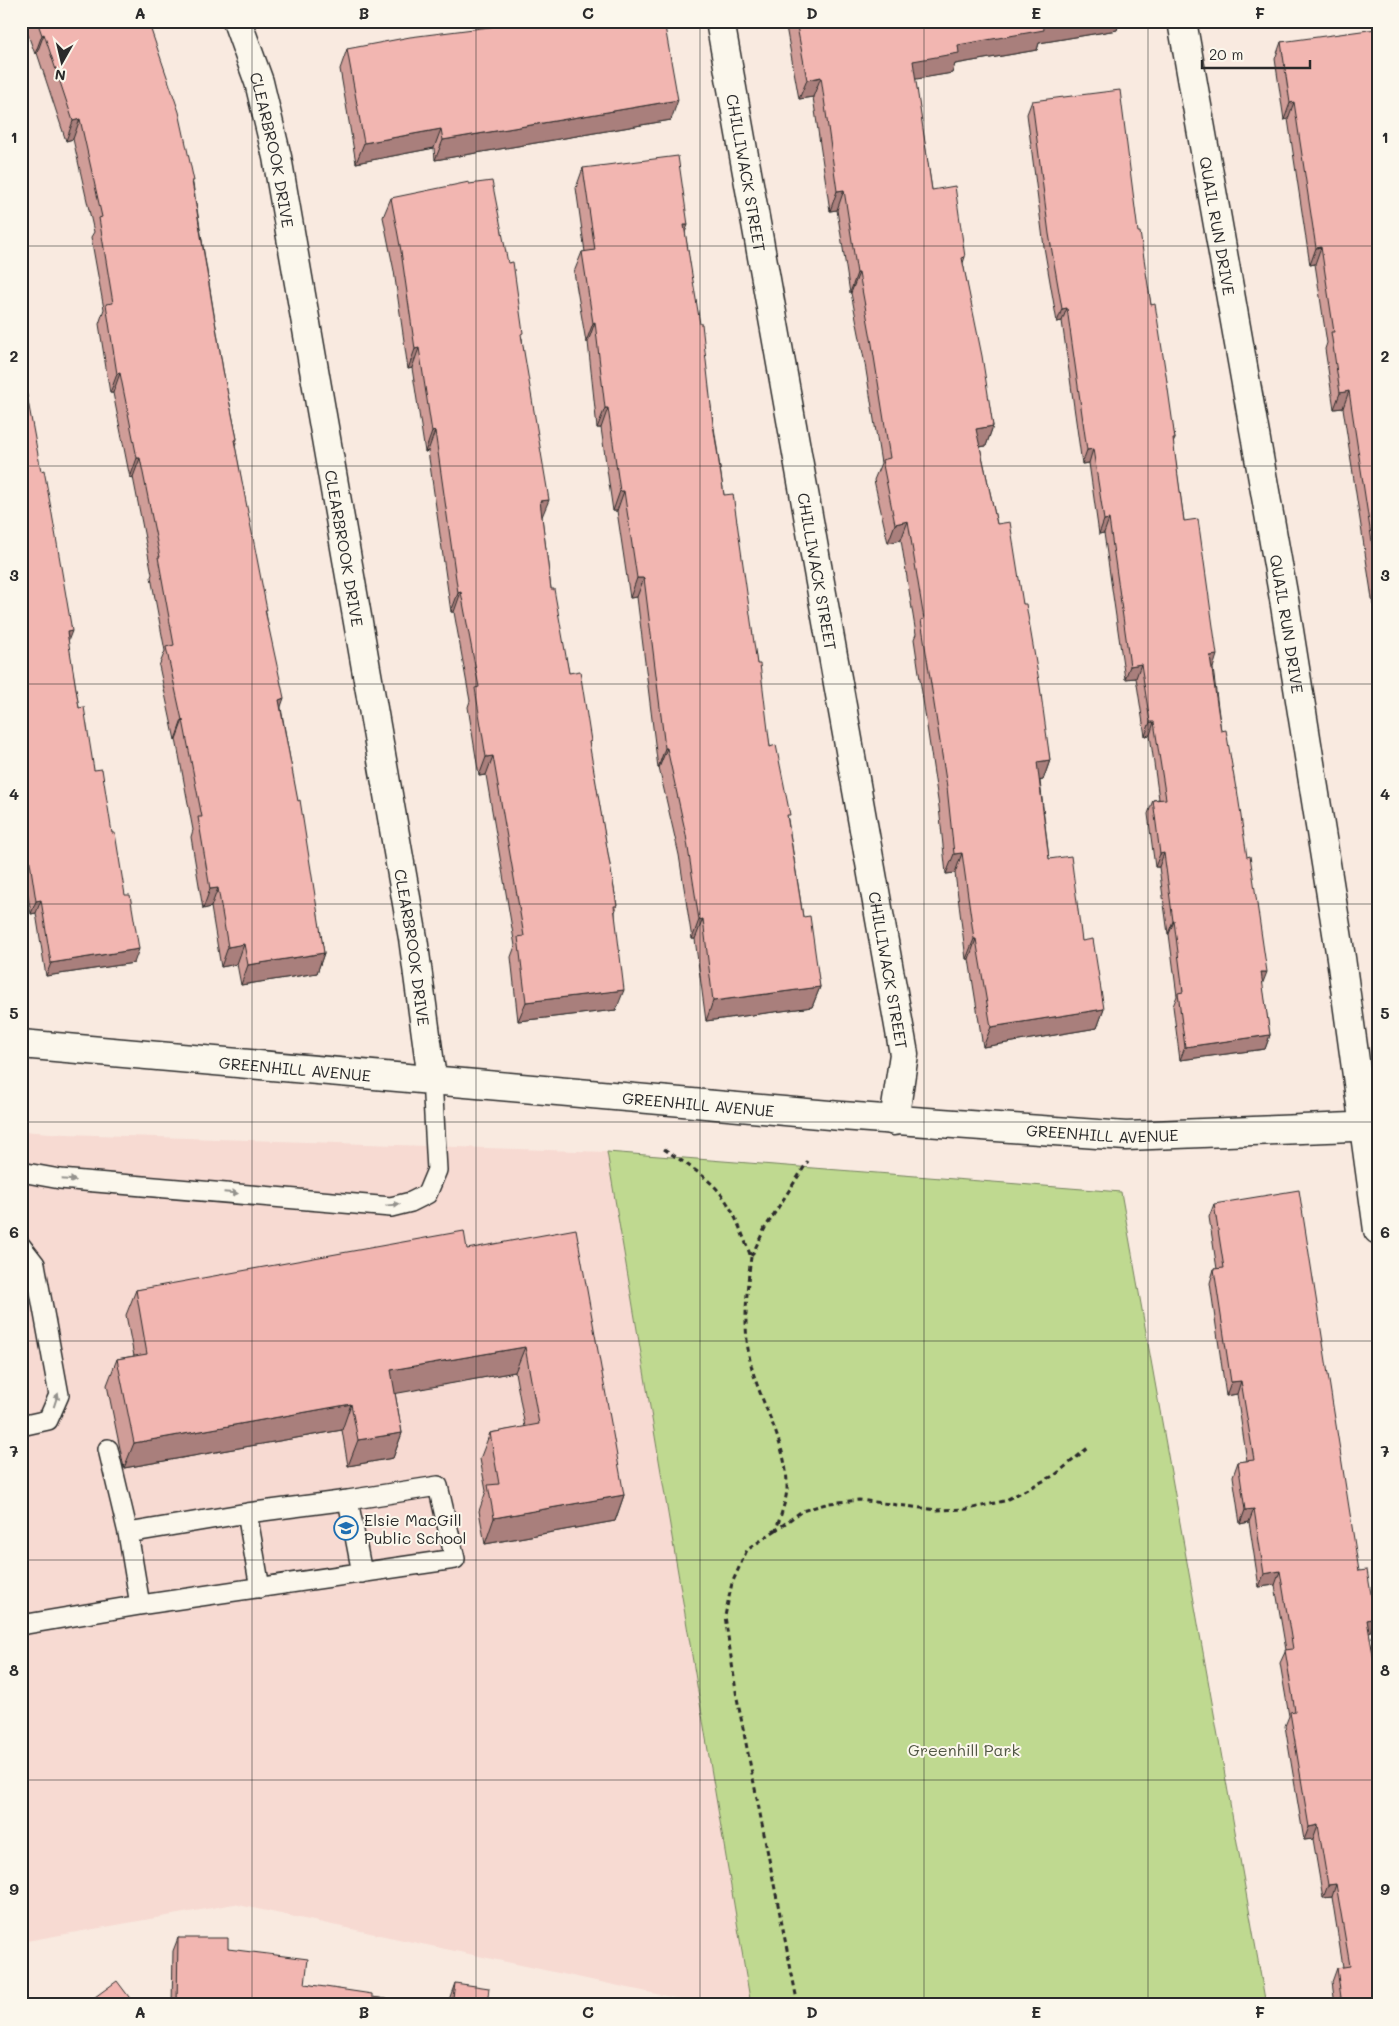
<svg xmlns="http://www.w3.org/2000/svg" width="1399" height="2026" viewBox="0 0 1399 2026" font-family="Mali,sans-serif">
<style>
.built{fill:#f7dad2}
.green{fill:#bfd990;stroke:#75825e}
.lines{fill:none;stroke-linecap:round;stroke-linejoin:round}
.lane-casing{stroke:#2b2b2b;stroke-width:22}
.street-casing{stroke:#2b2b2b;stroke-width:31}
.path{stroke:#2b2b2b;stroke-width:3;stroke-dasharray:5 4;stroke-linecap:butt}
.lane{stroke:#fbf7ec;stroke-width:19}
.street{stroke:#fbf7ec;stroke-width:28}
.wall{fill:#d09d98;stroke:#2b2b2b}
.shaded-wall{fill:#a97f7c;stroke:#2b2b2b}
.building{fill:#f2b6b1;stroke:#2b2b2b}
.oneway{fill:#93918c}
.grid{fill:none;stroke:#2b2b2b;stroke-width:1;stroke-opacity:0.55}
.labels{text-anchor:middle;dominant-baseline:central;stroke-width:4;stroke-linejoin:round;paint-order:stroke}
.street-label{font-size:16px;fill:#2b2b2b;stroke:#fbf7ec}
.poi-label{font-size:16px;fill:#2b2b2b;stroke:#fbf7ec;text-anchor:start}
.park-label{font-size:16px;fill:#505644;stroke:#fbf7ec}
.neatline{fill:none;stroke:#2b2b2b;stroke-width:2}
.grid-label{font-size:16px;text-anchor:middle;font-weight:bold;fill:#2b2b2b}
</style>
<rect width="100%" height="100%" fill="#f9eae0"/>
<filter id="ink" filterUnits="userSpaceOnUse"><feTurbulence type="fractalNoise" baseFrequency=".02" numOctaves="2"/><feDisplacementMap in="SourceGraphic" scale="10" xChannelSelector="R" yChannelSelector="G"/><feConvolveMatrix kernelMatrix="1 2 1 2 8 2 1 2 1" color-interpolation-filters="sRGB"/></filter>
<g filter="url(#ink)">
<path class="built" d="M 21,1131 L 66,1134 L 607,1152 L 751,2005 L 708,2005 L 234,1904 L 21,1942 Z"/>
<path class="green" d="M 607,1152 L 1121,1192 L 1266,2005 L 751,2005 Z"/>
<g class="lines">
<g class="lane-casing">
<path id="lane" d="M 21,1172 L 60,1179 L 391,1207 L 411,1202 L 427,1194 L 437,1170 L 432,1079
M 21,1246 L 35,1264 L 59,1395 L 48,1420 L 21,1426
M 108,1449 L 128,1533 L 140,1605
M 247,1513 L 260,1588
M 128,1533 L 247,1513 L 348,1500 L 362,1573
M 21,1625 L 140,1605 L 455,1559 L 438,1486 L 348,1500"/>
</g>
<g class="street-casing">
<g id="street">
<path id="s1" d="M 237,21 L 259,82 L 277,157 L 413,938 L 432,1079"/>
<path id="s2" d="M 720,21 L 904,1054 L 894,1121"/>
<path id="s3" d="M 1182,21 L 1284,599 L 1341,958 L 1378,1230"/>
<path id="s4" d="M 21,1044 L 841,1116 L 1126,1136 L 1378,1126"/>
</g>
</g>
<path class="path" d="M 664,1149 C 684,1163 706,1175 721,1194 C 735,1212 743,1236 751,1257 L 765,1228 L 808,1161
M 751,1257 C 746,1295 742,1335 753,1372 C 764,1410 788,1447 787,1489 C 786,1502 780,1517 776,1530 L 802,1511 L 829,1503 L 859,1500 L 937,1510 L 969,1509 L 1004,1501 L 1055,1475 L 1090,1446
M 776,1530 L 747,1550 L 732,1583 L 725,1616 L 737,1698 L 798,2005"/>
<use href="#lane" class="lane"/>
<use href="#street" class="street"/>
</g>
<path class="wall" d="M 23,21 L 148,21 L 193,184 L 223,370 L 237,439 L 235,446 L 266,613 L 281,708 L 324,953 L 317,973 L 241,985 L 237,964 L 221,967 L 211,907 L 203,909 L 191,837 L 193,830 L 176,739 L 175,740 L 159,666 L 165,651 L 151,577 L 152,574 L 133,477 L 130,478 L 113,393 L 110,393 L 99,324 L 104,309 L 91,237 L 94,232 L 73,139 L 66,141 L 37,53 L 35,54 Z
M 785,21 L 1120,21 L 1117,30 L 1039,43 L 1037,50 L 955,64 L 952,73 L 915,79 L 932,190 L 965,257 L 963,263 L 993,426 L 986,446 L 980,447 L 997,524 L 1023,604 L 1050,760 L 1043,780 L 1040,781 L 1049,859 L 1082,941 L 1104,1009 L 1097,1028 L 983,1047 L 969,959 L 966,959 L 955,873 L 946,874 L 939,807 L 914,639 L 916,634 L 901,540 L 888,543 L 874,480 L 881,463 L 865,364 L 851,293 L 850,293 L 837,210 L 830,211 L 813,97 L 799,99 Z
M 1378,38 L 1378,605 L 1373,605 L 1343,408 L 1334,409 L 1325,349 L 1327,343 L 1315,264 L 1310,265 L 1288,119 L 1284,120 L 1275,59 L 1281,42 Z
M 347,49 L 671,120 L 435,160 L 434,148 L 356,163 L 340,69 Z
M 1032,101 L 1138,232 L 1175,439 L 1173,443 L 1184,521 L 1213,668 L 1221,731 L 1262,983 L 1270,1035 L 1265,1049 L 1180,1060 L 1173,1006 L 1177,996 L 1169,934 L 1168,934 L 1159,867 L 1155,867 L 1148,814 L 1153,800 L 1159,799 L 1150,735 L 1145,736 L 1136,678 L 1125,679 L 1104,533 L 1099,534 L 1089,463 L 1082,464 L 1062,321 L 1057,322 L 1044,247 L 1027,114 Z
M 583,168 L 685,232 L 724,495 L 757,664 L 770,747 L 788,820 L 803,917 L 820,987 L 812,1007 L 706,1021 L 695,939 L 692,939 L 679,855 L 659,768 L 658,768 L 637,597 L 630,598 L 617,511 L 613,511 L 601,428 L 597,428 L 588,342 L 586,342 L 574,272 L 582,252 L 585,252 L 576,188 Z
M 391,198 L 522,338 L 542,518 L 551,589 L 569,673 L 591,741 L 589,746 L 617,906 L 615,912 L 616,1010 L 518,1021 L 511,957 L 515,946 L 486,775 L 479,776 L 468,707 L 470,701 L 454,612 L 451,612 L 428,451 L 425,452 L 412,368 L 408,369 L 394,271 L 383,217 Z
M 21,360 L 25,385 L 79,708 L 94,770 L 112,833 L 134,963 L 46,976 L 36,913 L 31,914 L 21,853 Z
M 1214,1204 L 1359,1571 L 1375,1618 L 1369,1632 L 1376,1689 L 1378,2005 L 1335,2005 L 1332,1982 L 1337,1968 L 1343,1967 L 1332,1897 L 1323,1898 L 1313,1839 L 1304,1840 L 1285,1726 L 1289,1716 L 1280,1663 L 1286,1650 L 1275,1585 L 1259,1587 L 1249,1522 L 1240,1524 L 1233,1476 L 1238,1462 L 1247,1461 L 1237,1394 L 1226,1396 L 1210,1283 L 1214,1269 L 1217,1269 L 1209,1217 Z
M 467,1249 L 624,1495 L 615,1521 L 485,1544 L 479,1511 L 486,1491 L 480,1459 L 490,1433 L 525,1427 L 515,1372 L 395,1393 L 402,1433 L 393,1458 L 348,1466 L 342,1430 L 124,1468 L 107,1385 L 117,1359 L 134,1356 L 126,1315 L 136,1290 Z
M 178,1938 L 228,1949 L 305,1984 L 372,1997 L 425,2005 L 172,2005 L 173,1951 Z
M 455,1983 L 487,2005 L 449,2005 L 450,1997 Z"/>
<path class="shaded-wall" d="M 1059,21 L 1120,21 L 1117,30 L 1039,43 L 1037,50 L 955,64 L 952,73 L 905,81 L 913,61 L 958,45 L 1043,24 Z
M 44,34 L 37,53 L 35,54 L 42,35 Z
M 821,77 L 813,97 L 799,99 L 807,80 Z
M 678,100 L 671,120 L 435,160 L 443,140 Z
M 1294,102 L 1288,119 L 1284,120 L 1290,103 Z
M 80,119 L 73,139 L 66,141 L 73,121 Z
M 441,129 L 434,148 L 356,163 L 364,143 Z
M 844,190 L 837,210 L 830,211 L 837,191 Z
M 684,225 L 688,225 L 680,245 Z
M 1321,247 L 1315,264 L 1310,265 L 1316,248 Z
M 857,273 L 859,273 L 851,293 L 850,293 Z
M 1067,308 L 1062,321 L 1057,322 L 1062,309 Z
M 595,322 L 588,342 L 586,342 L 593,323 Z
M 419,348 L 412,368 L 408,369 L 415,349 Z
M 120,373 L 113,393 L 110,393 L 117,374 Z
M 1349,391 L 1343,408 L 1334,409 L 1340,393 Z
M 605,408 L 608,408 L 601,428 L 597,428 Z
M 993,426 L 986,446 L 969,448 L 976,429 Z
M 435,431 L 428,451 L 425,452 L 432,432 Z
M 1093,449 L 1089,463 L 1082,464 L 1087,450 Z
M 137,458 L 140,458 L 133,477 L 130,478 Z
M 620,491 L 624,491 L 617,511 L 613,511 Z
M 549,500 L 541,519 L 540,501 Z
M 1109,519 L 1104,533 L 1099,534 L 1104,520 Z
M 908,521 L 901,540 L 888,543 L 895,524 Z
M 637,578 L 644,578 L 637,597 L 630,598 Z
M 461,592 L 454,612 L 451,612 L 458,593 Z
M 1378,592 L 1378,605 L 1373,605 Z
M 72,631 L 67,644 L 67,632 Z
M 1217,655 L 1213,668 L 1205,669 L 1210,656 Z
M 1141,664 L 1136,678 L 1125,679 L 1130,666 Z
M 284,698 L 277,718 L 279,700 Z
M 182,720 L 183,720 L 176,739 L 175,740 Z
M 1150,722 L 1154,722 L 1150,735 L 1145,736 Z
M 665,748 L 667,748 L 659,768 L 658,768 Z
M 493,756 L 486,775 L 479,776 L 486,757 Z
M 1050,760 L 1043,780 L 1030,782 L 1037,762 Z
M 26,836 L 21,848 L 21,840 L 22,837 Z
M 962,853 L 955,873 L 946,874 L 954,854 Z
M 1164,853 L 1159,867 L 1155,867 L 1160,854 Z
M 218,888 L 211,907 L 203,909 L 210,889 Z
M 41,900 L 36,913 L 31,914 L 36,901 Z
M 703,919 L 695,939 L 692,939 L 699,920 Z
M 1173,921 L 1174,921 L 1169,934 L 1168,934 Z
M 974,939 L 976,939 L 969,959 L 966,959 Z
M 244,944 L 237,964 L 221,967 L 228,947 Z
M 139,949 L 134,963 L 46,976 L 51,963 Z
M 324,953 L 317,973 L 241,985 L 248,965 Z
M 1261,972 L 1267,972 L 1262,985 Z
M 820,987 L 812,1007 L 706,1021 L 713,1001 Z
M 624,990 L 616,1010 L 518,1021 L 526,1002 Z
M 1104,1009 L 1097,1028 L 983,1047 L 991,1027 Z
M 1270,1035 L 1265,1049 L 1180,1060 L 1185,1047 Z
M 525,1347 L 515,1372 L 382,1396 L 391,1370 Z
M 1241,1381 L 1237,1394 L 1226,1396 L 1231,1382 Z
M 351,1404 L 342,1430 L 124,1468 L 134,1443 Z
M 402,1433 L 393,1458 L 348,1466 L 358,1440 Z
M 624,1495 L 615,1521 L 485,1544 L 494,1518 Z
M 1254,1509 L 1249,1522 L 1240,1524 L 1245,1510 Z
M 1280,1571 L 1275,1585 L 1259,1587 L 1264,1574 Z
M 1375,1618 L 1370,1632 L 1362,1633 L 1367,1620 Z
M 1318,1825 L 1313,1839 L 1304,1840 L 1309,1827 Z
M 1336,1884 L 1332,1897 L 1323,1898 L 1328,1885 Z"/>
<path class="building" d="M 37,21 L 148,21 L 179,112 L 194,181 L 192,181 L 223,370 L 237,439 L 234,440 L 267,610 L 265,610 L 284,698 L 279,700 L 298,801 L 300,800 L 324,953 L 248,965 L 244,944 L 228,947 L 218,888 L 210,889 L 198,817 L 202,817 L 183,720 L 182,720 L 166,647 L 174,645 L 158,557 L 160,557 L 140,458 L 137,458 L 120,373 L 117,374 L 106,304 L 113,303 L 99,218 L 102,217 L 80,119 L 73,121 L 44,34 L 42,35 Z
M 537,21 L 664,21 L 678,100 L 443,140 L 441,129 L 364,143 L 347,49 L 410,37 Z
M 796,21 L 1059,21 L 1043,24 L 1044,30 L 958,45 L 959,53 L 913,61 L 932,190 L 955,186 L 965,257 L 962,258 L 982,356 L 993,426 L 976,429 L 997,524 L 1010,522 L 1023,604 L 1026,604 L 1040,687 L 1050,760 L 1037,762 L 1049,859 L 1071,856 L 1082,941 L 1093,939 L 1104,1009 L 991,1027 L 976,939 L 974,939 L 962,853 L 954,854 L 947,787 L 921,620 L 924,619 L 908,521 L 895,524 L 882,460 L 890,458 L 872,344 L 859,273 L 857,273 L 844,190 L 837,191 L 821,77 L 807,80 Z
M 1376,29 L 1378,38 L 1378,581 L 1349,391 L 1340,393 L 1331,332 L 1334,332 L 1321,247 L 1316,248 L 1294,102 L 1290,103 L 1281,42 Z
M 1120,90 L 1138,232 L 1140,232 L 1151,305 L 1155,304 L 1166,375 L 1175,439 L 1173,439 L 1184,521 L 1198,519 L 1217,655 L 1210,656 L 1221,731 L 1226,730 L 1236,789 L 1237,789 L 1247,857 L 1250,856 L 1267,972 L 1261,972 L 1270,1035 L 1185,1047 L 1178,993 L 1183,992 L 1174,921 L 1173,921 L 1164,853 L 1160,854 L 1153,800 L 1166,799 L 1154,722 L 1150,722 L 1141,664 L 1130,666 L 1109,519 L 1104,520 L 1093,449 L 1087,450 L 1067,308 L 1062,309 L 1049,234 L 1032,101 Z
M 678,156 L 688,225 L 684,225 L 700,324 L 702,324 L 713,424 L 724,495 L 733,494 L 757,664 L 760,664 L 770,747 L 776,745 L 790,815 L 787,815 L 803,917 L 810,916 L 820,987 L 713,1001 L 703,919 L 699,920 L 686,835 L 667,748 L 665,748 L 644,578 L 637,578 L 624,491 L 620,491 L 608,408 L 605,408 L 595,322 L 593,323 L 582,252 L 595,250 L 583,168 Z
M 492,181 L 508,263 L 513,262 L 523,333 L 521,334 L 549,500 L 540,501 L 551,589 L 554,589 L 569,673 L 580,671 L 591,741 L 589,742 L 617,906 L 614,906 L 624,990 L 526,1002 L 518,937 L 524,936 L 493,756 L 486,757 L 475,688 L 479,687 L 461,592 L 458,593 L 435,431 L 432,432 L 419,348 L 415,349 L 401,251 L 391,198 L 469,182 L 469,184 Z
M 21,360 L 25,385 L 41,471 L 44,470 L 52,514 L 72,631 L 67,632 L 79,708 L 84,707 L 94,770 L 102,769 L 112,833 L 115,833 L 125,895 L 130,895 L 139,949 L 51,963 L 41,900 L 36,901 L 26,836 L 22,837 L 21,829 Z
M 1299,1190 L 1359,1571 L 1367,1570 L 1375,1618 L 1367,1620 L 1378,1684 L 1375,1684 L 1378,1701 L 1378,2005 L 1342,2005 L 1337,1968 L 1350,1966 L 1336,1884 L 1328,1885 L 1318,1825 L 1309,1827 L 1290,1712 L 1295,1711 L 1285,1650 L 1293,1649 L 1280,1571 L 1264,1574 L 1254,1509 L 1245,1510 L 1238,1462 L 1254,1460 L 1241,1381 L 1231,1382 L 1214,1269 L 1224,1268 L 1214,1204 Z
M 576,1229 L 624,1495 L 494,1518 L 488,1485 L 499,1484 L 490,1433 L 539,1424 L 525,1347 L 391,1370 L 402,1433 L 358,1440 L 351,1404 L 134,1443 L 117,1359 L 147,1354 L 136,1290 L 464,1231 L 467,1249 Z
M 178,1938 L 228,1938 L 228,1949 L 308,1959 L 305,1984 L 372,1994 L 372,1997 L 425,2005 L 177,2005 Z
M 117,1981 L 135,2005 L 84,2005 Z
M 455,1983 L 489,1988 L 487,2005 L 452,2005 Z"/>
<defs><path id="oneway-solid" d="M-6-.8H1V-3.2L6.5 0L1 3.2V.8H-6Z" transform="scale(1.25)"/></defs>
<g class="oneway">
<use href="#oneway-solid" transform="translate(69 1180) rotate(5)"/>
<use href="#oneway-solid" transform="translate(231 1193) rotate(5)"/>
<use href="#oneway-solid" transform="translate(393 1205) rotate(-6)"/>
<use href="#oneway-solid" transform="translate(56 1400) rotate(-72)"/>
</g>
</g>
<path class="grid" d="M 252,21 L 252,2005M 476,21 L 476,2005M 700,21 L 700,2005M 924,21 L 924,2005M 1148,21 L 1148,2005M 21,246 L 1378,246M 21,466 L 1378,466M 21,684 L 1378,684M 21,904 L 1378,904M 21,1122 L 1378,1122M 21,1341 L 1378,1341M 21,1560 L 1378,1560M 21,1780 L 1378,1780"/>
<defs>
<g id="school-ring" transform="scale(1.25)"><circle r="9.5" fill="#fbf7ec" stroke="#1f6fb2" stroke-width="1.5"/><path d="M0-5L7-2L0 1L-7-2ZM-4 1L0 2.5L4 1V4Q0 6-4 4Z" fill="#1f6fb2"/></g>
</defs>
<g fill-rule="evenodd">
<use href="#school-ring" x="346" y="1528"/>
</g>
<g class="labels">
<g class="street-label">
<text stroke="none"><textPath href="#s1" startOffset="134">CLEARBROOK DRIVE</textPath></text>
<text stroke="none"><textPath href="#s2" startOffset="154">CHILLIWACK STREET</textPath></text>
<text stroke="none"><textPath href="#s3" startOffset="208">QUAIL RUN DRIVE</textPath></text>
<text stroke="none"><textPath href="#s1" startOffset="539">CLEARBROOK DRIVE</textPath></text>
<text stroke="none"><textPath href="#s2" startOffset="559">CHILLIWACK STREET</textPath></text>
<text stroke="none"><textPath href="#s3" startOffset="612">QUAIL RUN DRIVE</textPath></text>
<text stroke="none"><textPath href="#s1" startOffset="944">CLEARBROOK DRIVE</textPath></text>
<text stroke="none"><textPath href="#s2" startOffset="964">CHILLIWACK STREET</textPath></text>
<text stroke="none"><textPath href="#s4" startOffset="275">GREENHILL AVENUE</textPath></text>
<text stroke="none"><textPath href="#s4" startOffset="680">GREENHILL AVENUE</textPath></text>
<text stroke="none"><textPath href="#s4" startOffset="1085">GREENHILL AVENUE</textPath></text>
</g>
<g class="poi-label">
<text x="364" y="1519">Elsie MacGill<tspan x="364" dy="18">Public School</tspan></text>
</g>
<g class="park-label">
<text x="964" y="1749">Greenhill Park</text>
</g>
</g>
<rect width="1399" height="2026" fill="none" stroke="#fbf7ec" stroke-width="55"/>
<g transform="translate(62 62) rotate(188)" stroke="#fbf7ec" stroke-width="4" paint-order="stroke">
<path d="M0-4L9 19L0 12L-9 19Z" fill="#2b2b2b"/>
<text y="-8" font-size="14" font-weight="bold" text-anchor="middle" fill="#2b2b2b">N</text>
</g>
<path d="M1202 60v8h108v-8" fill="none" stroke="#2b2b2b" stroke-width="2.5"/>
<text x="1209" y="60" font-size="15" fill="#2b2b2b" stroke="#fbf7ec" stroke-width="4" paint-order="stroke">20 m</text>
<rect x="28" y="28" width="1344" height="1970" class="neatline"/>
<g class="grid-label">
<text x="140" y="19">A</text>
<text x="364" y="19">B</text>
<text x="588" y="19">C</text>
<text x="812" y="19">D</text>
<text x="1036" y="19">E</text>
<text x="1260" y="19">F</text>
<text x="14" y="143">1</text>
<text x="1385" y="143">1</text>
<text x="14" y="362">2</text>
<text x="1385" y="362">2</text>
<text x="14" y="581">3</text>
<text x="1385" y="581">3</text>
<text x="14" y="800">4</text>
<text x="1385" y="800">4</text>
<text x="14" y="1019">5</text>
<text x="1385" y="1019">5</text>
<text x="14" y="1238">6</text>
<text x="1385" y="1238">6</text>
<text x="14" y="1457">7</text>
<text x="1385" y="1457">7</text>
<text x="14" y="1676">8</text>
<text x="1385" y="1676">8</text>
<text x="14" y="1895">9</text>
<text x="1385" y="1895">9</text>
<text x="140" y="2018">A</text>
<text x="364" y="2018">B</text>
<text x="588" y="2018">C</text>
<text x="812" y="2018">D</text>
<text x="1036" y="2018">E</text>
<text x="1260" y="2018">F</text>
</g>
</svg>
